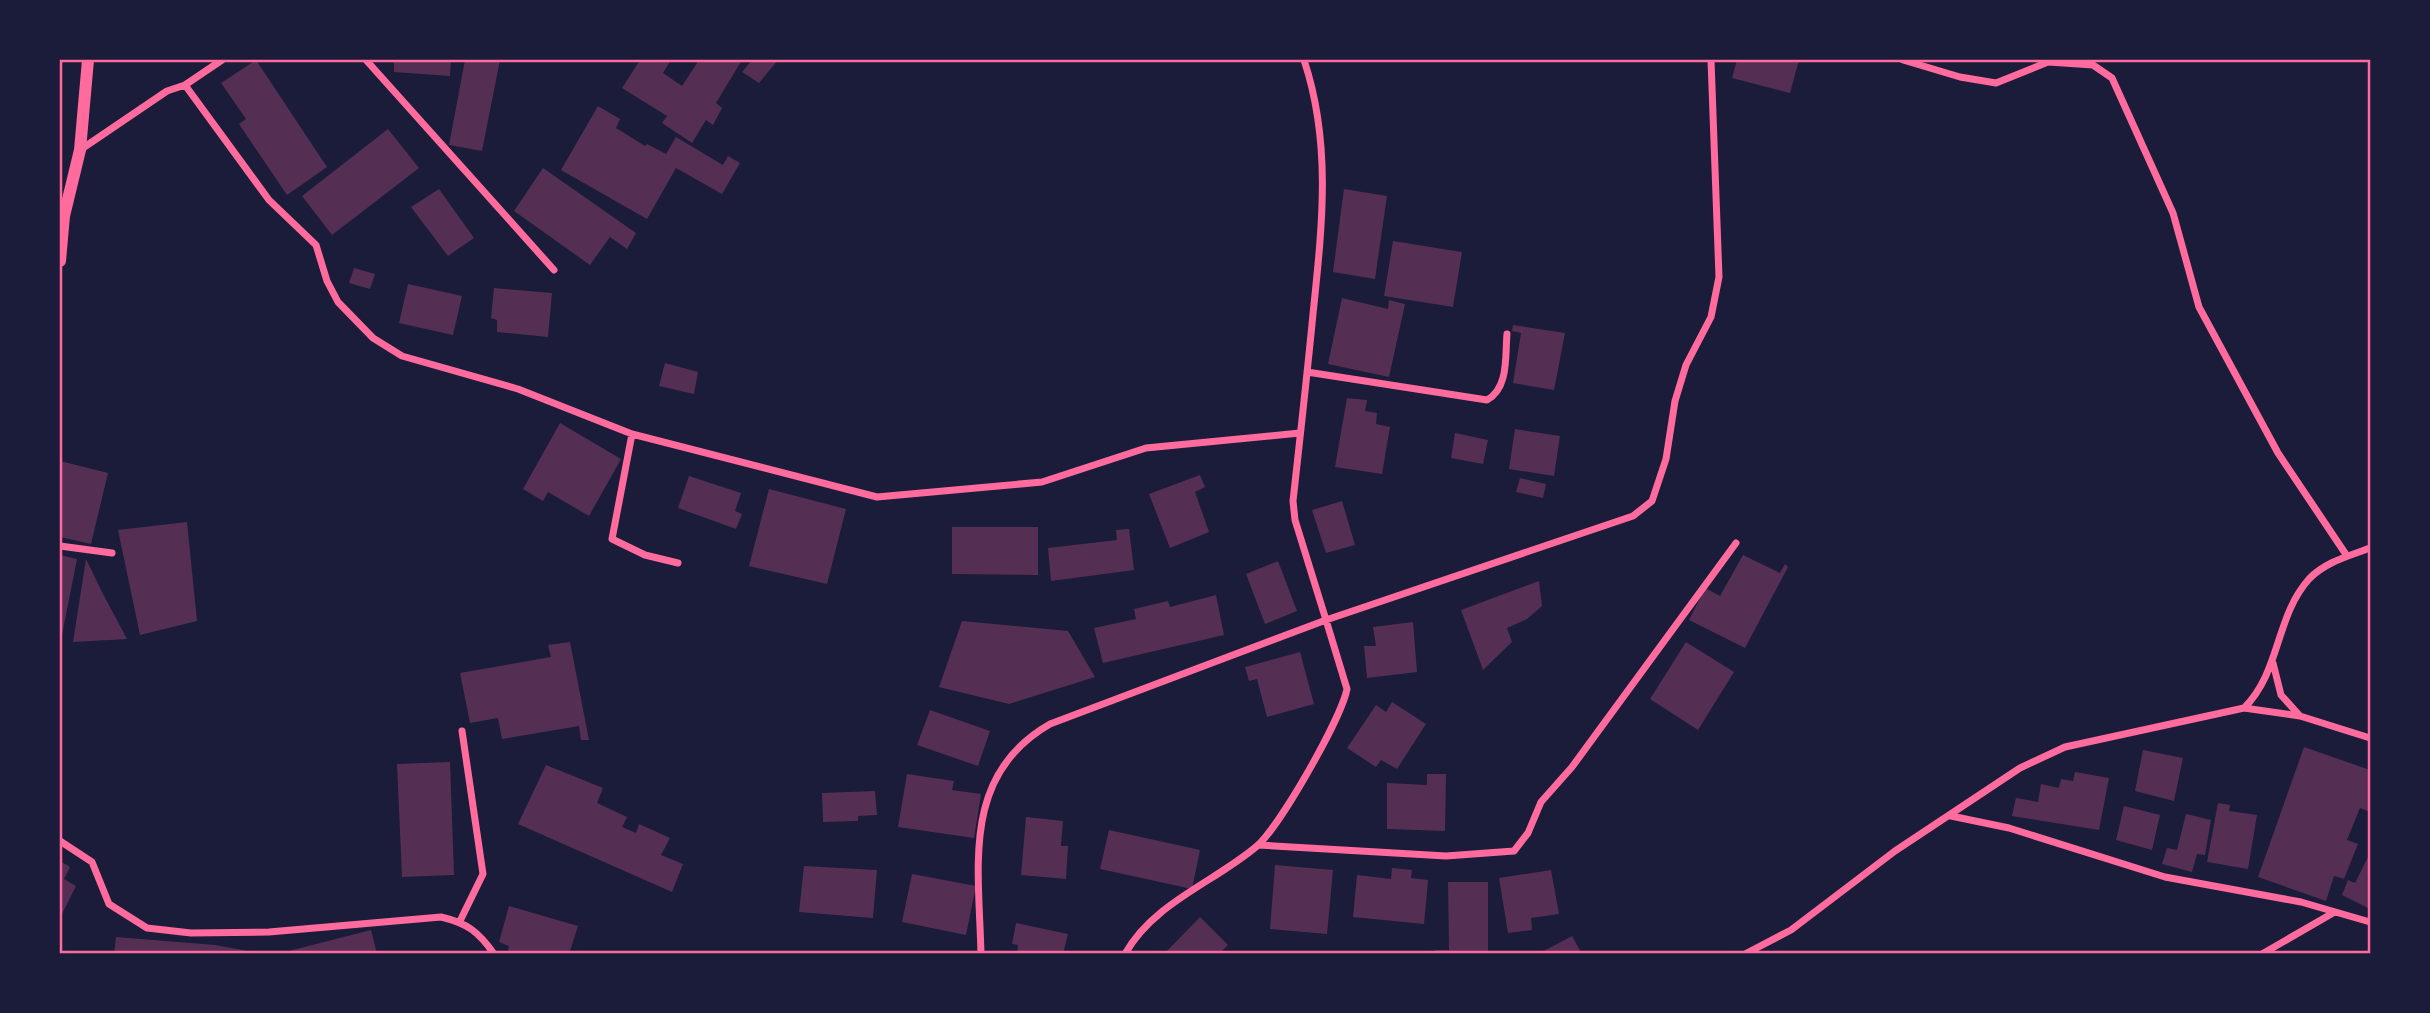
<svg xmlns="http://www.w3.org/2000/svg" width="2430" height="1013" viewBox="0 0 2430 1013" font-family="Helvetica,sans-serif">
<style>
.building{fill:#542f53}
.lines{fill:none;stroke-linecap:round;stroke-linejoin:round}
.minor{stroke:#ff6b9d;stroke-width:7}
.tertiary{stroke:#ff6b9d;stroke-width:12}
.neatline{fill:none;stroke:#ff6b9d;stroke-width:2.5}
</style>
<rect width="100%" height="100%" fill="#1b1b3a"/>
<path class="building" d="M 256,60 L 327,167 L 287,195 L 239,124 L 246,119 L 221,83 Z
M 389,60 L 451,60 L 450,76 L 394,72 L 394,62 Z
M 465,60 L 500,60 L 482,151 L 449,145 Z
M 640,60 L 671,60 L 663,73 L 682,86 L 699,60 L 742,60 L 716,103 L 722,108 L 713,125 L 706,120 L 692,143 L 662,123 L 667,116 L 622,88 Z
M 752,60 L 778,60 L 759,83 L 742,72 Z
M 1737,60 L 1799,60 L 1790,93 L 1732,78 Z
M 598,106 L 620,119 L 616,128 L 645,146 L 647,144 L 666,154 L 676,137 L 723,165 L 728,156 L 740,163 L 722,194 L 676,168 L 647,219 L 561,170 Z
M 388,129 L 419,168 L 332,235 L 302,196 Z
M 543,168 L 636,233 L 627,249 L 610,237 L 590,265 L 514,211 Z
M 439,189 L 474,238 L 448,256 L 411,207 Z
M 1344,189 L 1387,196 L 1375,279 L 1333,272 Z
M 1393,241 L 1462,252 L 1453,307 L 1384,296 Z
M 354,268 L 375,274 L 370,289 L 349,283 Z
M 408,284 L 462,296 L 453,335 L 399,323 Z
M 494,288 L 552,293 L 548,337 L 497,332 L 497,320 L 491,318 Z
M 1342,298 L 1388,309 L 1389,300 L 1405,304 L 1389,377 L 1328,364 Z
M 1513,325 L 1565,333 L 1554,390 L 1513,383 L 1521,333 L 1512,331 Z
M 665,363 L 698,372 L 694,394 L 659,386 Z
M 1347,398 L 1367,400 L 1365,411 L 1377,413 L 1376,424 L 1390,427 L 1382,474 L 1335,467 Z
M 560,423 L 621,459 L 589,516 L 548,492 L 543,501 L 523,489 Z
M 1515,429 L 1560,436 L 1554,476 L 1509,469 Z
M 1455,433 L 1488,440 L 1483,464 L 1451,458 Z
M 60,461 L 108,473 L 91,544 L 60,537 Z
M 1200,475 L 1205,487 L 1195,492 L 1209,532 L 1170,548 L 1149,494 Z
M 689,476 L 741,493 L 735,511 L 742,514 L 736,529 L 678,508 Z
M 1520,478 L 1546,484 L 1543,498 L 1516,492 Z
M 769,489 L 846,509 L 827,584 L 749,566 Z
M 1342,501 L 1355,545 L 1326,553 L 1312,510 Z
M 187,522 L 197,621 L 140,635 L 118,530 Z
M 952,527 L 1038,527 L 1038,575 L 952,574 Z
M 1129,529 L 1134,570 L 1051,581 L 1048,548 L 1117,540 L 1116,530 Z
M 60,555 L 77,559 L 61,640 L 60,639 Z
M 1743,555 L 1780,573 L 1785,564 L 1788,567 L 1745,648 L 1689,620 L 1705,588 L 1720,596 Z
M 86,559 L 103,594 L 127,639 L 73,642 Z
M 1278,561 L 1297,611 L 1265,624 L 1246,574 Z
M 1539,581 L 1542,606 L 1527,619 L 1507,628 L 1512,642 L 1483,670 L 1461,610 Z
M 1216,595 L 1224,635 L 1103,663 L 1094,628 L 1136,619 L 1134,609 L 1168,601 L 1170,607 Z
M 962,621 L 1068,631 L 1095,677 L 1009,704 L 939,687 Z
M 1413,622 L 1417,672 L 1367,678 L 1364,646 L 1376,646 L 1373,627 Z
M 570,642 L 589,740 L 581,740 L 579,726 L 502,739 L 498,718 L 470,723 L 460,673 L 551,657 L 548,645 Z
M 1686,642 L 1734,672 L 1698,730 L 1650,699 Z
M 1300,652 L 1314,704 L 1267,717 L 1257,679 L 1249,681 L 1245,667 Z
M 1392,702 L 1426,724 L 1397,769 L 1381,760 L 1376,767 L 1347,748 L 1376,705 L 1386,712 Z
M 930,710 L 990,731 L 978,766 L 917,745 Z
M 2304,747 L 2370,770 L 2370,812 L 2360,808 L 2347,840 L 2358,844 L 2344,879 L 2334,876 L 2326,901 L 2258,877 Z
M 2143,750 L 2183,758 L 2174,801 L 2135,791 Z
M 450,762 L 454,875 L 402,877 L 397,764 Z
M 546,765 L 603,788 L 597,803 L 627,817 L 622,827 L 636,833 L 639,824 L 670,838 L 661,855 L 683,864 L 672,892 L 518,824 Z
M 2075,772 L 2109,778 L 2099,830 L 2012,816 L 2016,798 L 2038,802 L 2041,784 L 2059,788 L 2061,779 L 2073,781 Z
M 907,774 L 954,781 L 952,790 L 981,794 L 974,838 L 898,827 Z
M 1427,774 L 1446,774 L 1445,831 L 1387,829 L 1387,783 L 1427,785 Z
M 875,791 L 877,815 L 858,816 L 858,821 L 823,822 L 822,793 Z
M 2218,803 L 2230,805 L 2229,811 L 2257,815 L 2248,869 L 2207,862 Z
M 2124,806 L 2160,815 L 2152,850 L 2116,840 Z
M 2186,814 L 2211,820 L 2205,855 L 2197,854 L 2192,872 L 2162,864 L 2167,848 L 2177,850 Z
M 1026,817 L 1063,821 L 1061,846 L 1068,846 L 1066,879 L 1021,875 Z
M 1109,830 L 1200,850 L 1192,889 L 1100,869 Z
M 2370,853 L 2370,909 L 2342,895 L 2348,880 L 2355,883 Z
M 60,861 L 70,867 L 64,879 L 76,886 L 60,918 Z
M 1275,865 L 1333,870 L 1327,934 L 1270,929 Z
M 804,866 L 877,870 L 873,918 L 799,912 Z
M 1392,868 L 1412,870 L 1411,878 L 1428,880 L 1424,924 L 1353,917 L 1357,875 L 1391,879 Z
M 1551,870 L 1559,914 L 1531,918 L 1532,930 L 1508,933 L 1499,878 Z
M 912,874 L 976,886 L 966,935 L 902,922 Z
M 1448,882 L 1488,882 L 1488,954 L 1434,954 L 1435,950 L 1449,950 Z
M 509,906 L 578,926 L 569,954 L 507,954 L 509,946 L 499,942 Z
M 1200,917 L 1228,945 L 1219,954 L 1164,954 Z
M 1016,923 L 1068,934 L 1063,954 L 1017,954 L 1018,945 L 1012,944 Z
M 371,930 L 377,954 L 281,954 L 281,953 Z
M 1572,936 L 1582,954 L 1538,954 Z
M 116,937 L 215,945 L 264,954 L 114,954 Z"/>
<g class="lines">
<path class="minor" d="M 366,60 L 554,270
M 1903,60 L 1960,77 L 1996,83 L 2048,62 L 2093,65 L 2112,78 L 2173,213 L 2199,307 L 2278,453 L 2347,556
M 185,85 L 269,200 L 316,245 L 327,281 L 338,302 L 373,338 L 402,356 L 518,389 L 632,434 L 877,497 L 1042,482 L 1146,448 L 1300,433
M 80,150 L 167,91 L 185,85 L 222,60
M 1307,372 L 1487,400 C 1509,388 1505,356 1507,334
M 632,434 L 612,539 L 645,555 L 678,563
M 60,546 L 112,553
M 2273,663 L 2281,695 L 2300,716
M 2244,708 C 2281,671 2275,617 2309,579 C 2325,562 2349,556 2370,548
M 1951,816 L 2009,828 L 2165,877 L 2301,902 L 2370,922
M 60,841 L 92,862 L 109,904 L 147,928 L 191,933 L 269,932 L 441,917 C 467,923 479,932 494,954
M 1259,845 L 1446,856 L 1514,851 L 1528,833 L 1541,802 L 1572,767 L 1736,543
M 460,921 L 483,874 L 462,731
M 981,954 C 979,866 961,775 1050,724 L 1326,620 L 1295,520 L 1293,501 C 1300,438 1307,376 1313,314 C 1322,227 1332,144 1304,60
M 1125,954 C 1153,903 1215,882 1257,846 C 1280,826 1341,719 1347,689 L 1326,620 L 1633,516 L 1652,501 L 1666,459 L 1675,401 L 1686,365 L 1711,317 L 1719,277 L 1711,60
M 1745,954 L 1791,930 L 1895,851 L 2020,768 L 2065,747 L 2244,708 L 2300,716 L 2370,738
M 2262,954 L 2333,913"/>
<path class="tertiary" d="M 60,261 L 64,216 L 80,150 L 88,60"/>
</g>
<rect width="2430" height="1013" fill="none" stroke="#1b1b3a" stroke-width="122"/>
<rect x="61" y="61" width="2308" height="891" class="neatline"/>
</svg>
